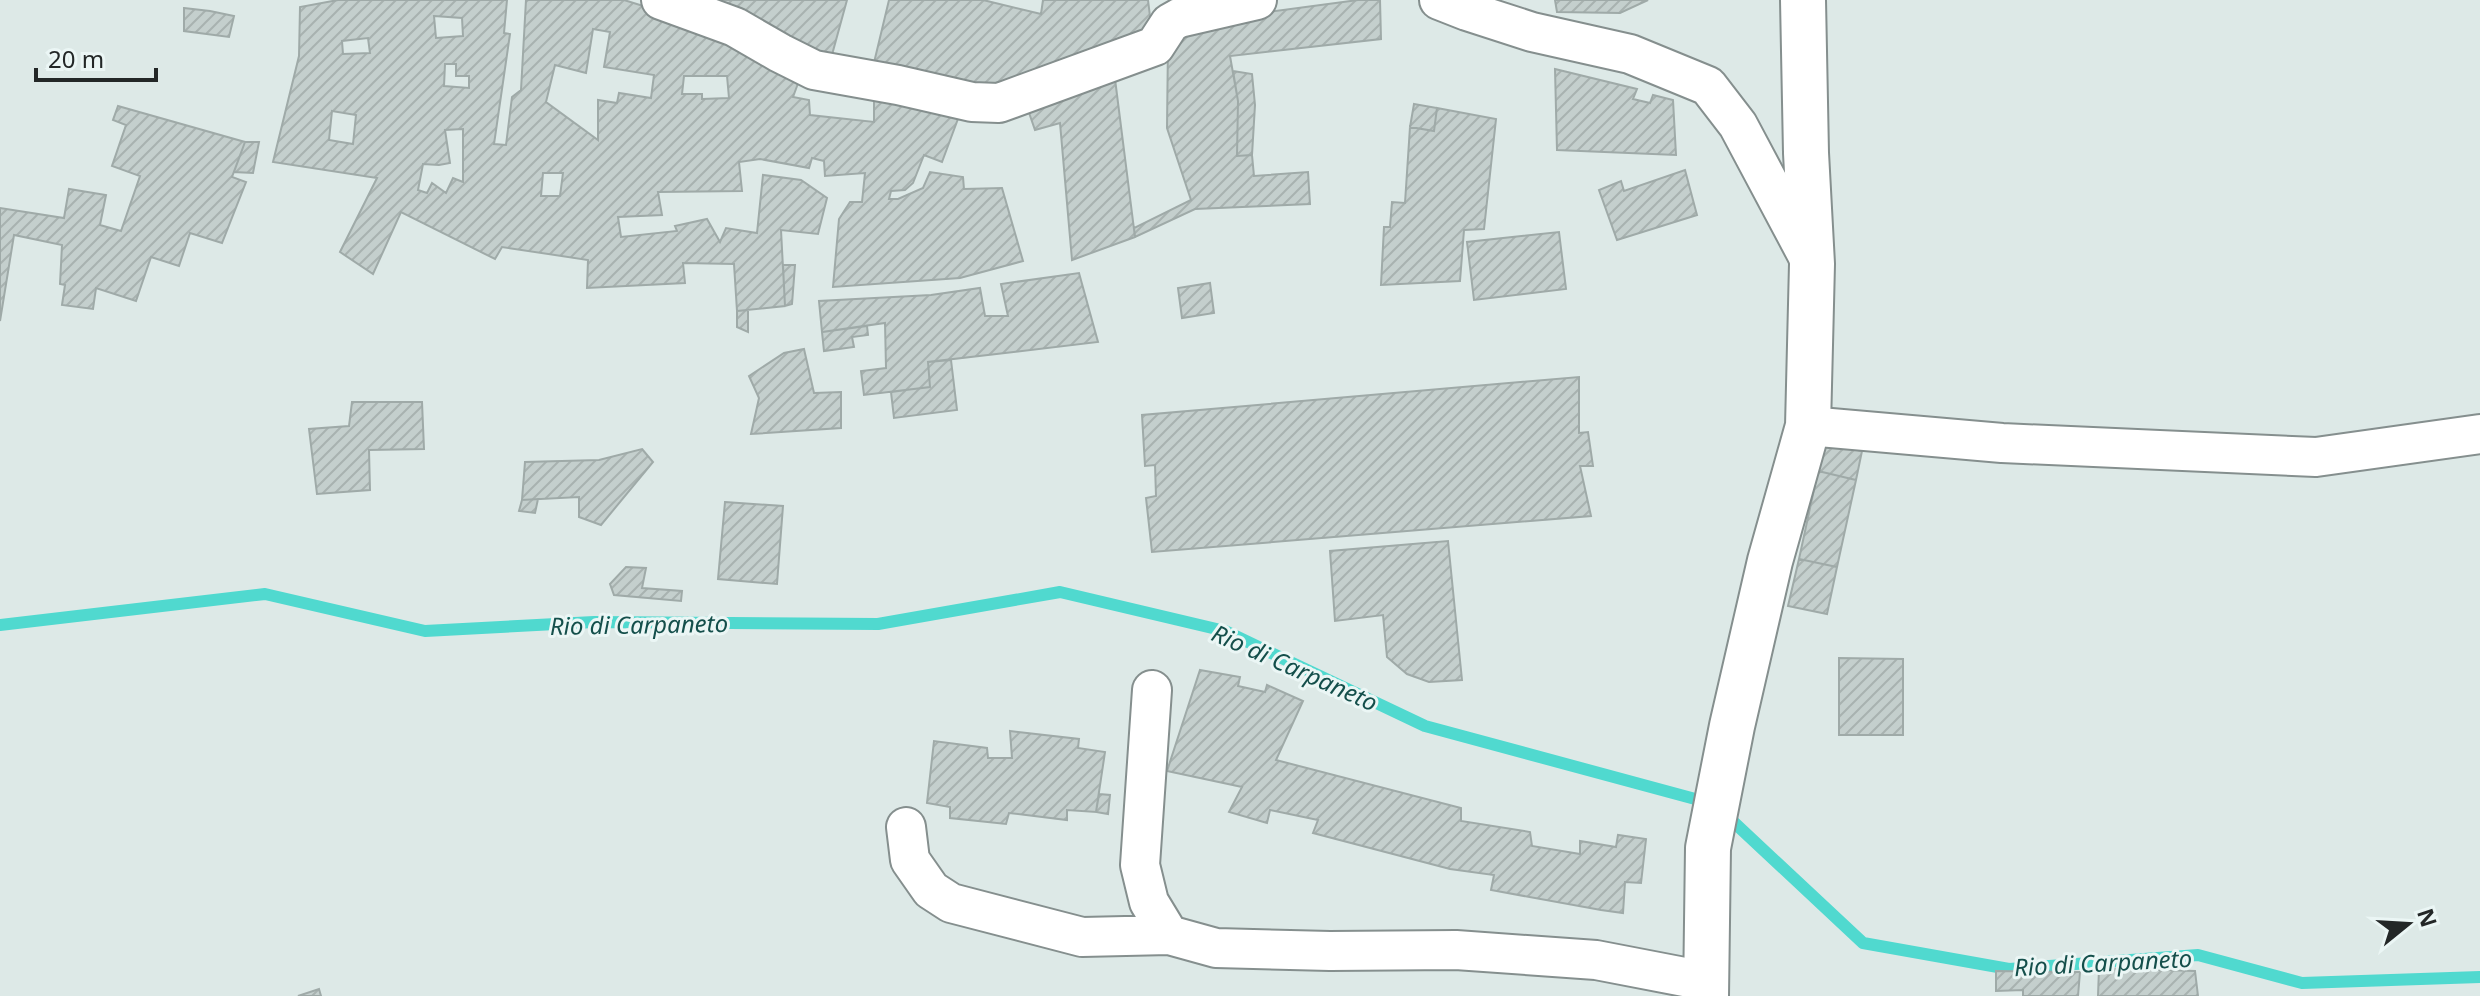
<svg xmlns="http://www.w3.org/2000/svg" width="2480" height="996" viewBox="0 0 2480 996" font-family="'Noto Sans',sans-serif">
<style>
.lines{fill:none;stroke-linecap:round;stroke-linejoin:round}
.stream{stroke:#50d9cf;stroke-width:12}
.building{fill:url(#building-hatch);stroke:#9faaa8;stroke-width:2;fill-rule:evenodd}
.minor-casing{stroke:#858f8e;stroke-width:42}
.secondary-casing{stroke:#858f8e;stroke-width:48}
.minor{stroke:#fff;stroke-width:38}
.secondary{stroke:#fff;stroke-width:44}
.labels{text-anchor:middle;dominant-baseline:central;stroke-width:6;stroke-linejoin:round;paint-order:stroke}
.water-label{font-size:24px;font-style:italic;fill:#144f4b;stroke:#ebf6f5}
</style>
<defs>
<pattern id="building-hatch" width="6" height="6" patternUnits="userSpaceOnUse" patternTransform="scale(2)"><rect width="6" height="6" fill="#c4cfcd"/><path d="M-1 1l2-2M0 6l6-6M5 7l2-2" fill="none" stroke="#a8b2b0"/></pattern>
</defs>
<rect width="100%" height="100%" fill="#dde9e7"/>
<g class="lines">
<path class="stream" d="M 0,625 L 265,594 L 425,631 L 594,622 L 878,624 L 1060,592 L 1225,631 L 1425,726 L 1710,803
M 1725,814 L 1863,943 L 2009,969 L 2198,955 L 2302,983 L 2480,977"/>
</g>
<path class="building" d="M 338,0 L 507,0 L 504,33 L 510,34 L 494,144 L 506,145 L 512,97 L 521,90 L 526,0 L 624,0 L 730,33 L 800,78 L 793,97 L 809,100 L 810,115 L 874,122 L 874,91 L 962,108 L 942,162 L 924,155 L 913,183 L 905,190 L 891,191 L 889,199 L 898,199 L 923,188 L 930,172 L 963,177 L 964,189 L 1002,188 L 1023,261 L 960,278 L 833,287 L 839,219 L 850,202 L 862,202 L 865,173 L 825,176 L 824,161 L 812,158 L 809,168 L 760,159 L 739,162 L 742,191 L 658,192 L 662,215 L 618,217 L 621,237 L 677,231 L 675,226 L 707,219 L 720,242 L 726,228 L 757,233 L 763,175 L 801,180 L 827,198 L 818,234 L 781,230 L 785,306 L 737,311 L 734,264 L 683,263 L 685,283 L 587,288 L 588,260 L 502,247 L 495,259 L 401,212 L 373,274 L 340,252 L 377,178 L 273,162 L 299,56 L 300,7 ZM 434,16 L 462,18 L 463,36 L 436,38 ZM 593,29 L 610,32 L 604,67 L 654,75 L 651,98 L 619,93 L 617,103 L 598,100 L 598,140 L 546,102 L 555,65 L 586,73 ZM 368,38 L 370,53 L 343,54 L 342,41 ZM 445,64 L 456,64 L 456,76 L 469,76 L 469,88 L 444,86 ZM 684,76 L 727,76 L 729,98 L 702,99 L 702,94 L 682,94 ZM 332,111 L 356,115 L 353,144 L 329,140 ZM 463,129 L 463,182 L 453,178 L 446,193 L 432,183 L 427,193 L 418,190 L 423,164 L 439,165 L 450,163 L 445,130 ZM 543,173 L 563,173 L 560,196 L 541,196 Z
M 690,0 L 847,0 L 830,62 Z
M 889,0 L 983,0 L 1041,14 L 1043,0 L 1148,0 L 1153,41 L 991,93 L 872,71 Z
M 1358,0 L 1380,0 L 1381,39 L 1230,56 L 1238,101 L 1237,156 L 1252,155 L 1254,176 L 1308,172 L 1310,204 L 1195,209 L 1135,237 L 1134,228 L 1191,200 L 1167,128 L 1168,42 L 1201,21 Z
M 1555,0 L 1648,0 L 1620,13 L 1557,12 Z
M 184,8 L 210,11 L 234,16 L 229,37 L 184,31 Z
M 1555,69 L 1637,89 L 1633,99 L 1650,103 L 1653,95 L 1673,100 L 1676,155 L 1557,150 Z
M 1233,71 L 1252,74 L 1255,105 L 1252,155 L 1237,156 L 1238,101 Z
M 1115,79 L 1135,237 L 1072,260 L 1060,123 L 1035,130 L 1026,104 Z
M 1414,104 L 1437,108 L 1434,131 L 1410,127 Z
M 118,106 L 245,142 L 232,177 L 246,182 L 222,243 L 190,233 L 179,266 L 151,257 L 136,301 L 96,288 L 93,309 L 62,305 L 65,285 L 60,284 L 62,245 L 14,235 L 0,321 L 0,208 L 64,218 L 69,189 L 106,195 L 100,225 L 121,231 L 140,176 L 112,166 L 126,125 L 113,120 Z
M 1437,108 L 1496,119 L 1484,229 L 1464,230 L 1460,281 L 1381,285 L 1384,227 L 1390,227 L 1392,202 L 1405,203 L 1410,127 L 1434,131 Z
M 245,142 L 259,142 L 253,173 L 234,172 Z
M 1685,170 L 1697,215 L 1617,240 L 1599,190 L 1621,181 L 1624,191 Z
M 1559,232 L 1566,289 L 1474,300 L 1467,242 Z
M 783,265 L 795,265 L 792,304 L 785,306 Z
M 1079,273 L 1098,342 L 928,362 L 930,387 L 864,395 L 861,371 L 886,368 L 885,323 L 822,332 L 819,301 L 931,295 L 980,288 L 985,316 L 1008,316 L 1001,284 Z
M 1210,283 L 1214,313 L 1182,318 L 1178,288 Z
M 748,310 L 748,332 L 737,327 L 737,311 Z
M 867,326 L 868,335 L 852,337 L 854,347 L 824,351 L 822,332 Z
M 804,349 L 814,393 L 841,392 L 841,428 L 751,434 L 759,398 L 749,376 L 784,353 Z
M 951,360 L 957,410 L 894,418 L 891,392 L 930,387 L 928,362 Z
M 1579,377 L 1579,433 L 1588,432 L 1593,466 L 1580,466 L 1591,516 L 1152,552 L 1146,498 L 1156,496 L 1155,465 L 1145,466 L 1142,415 Z
M 352,402 L 422,402 L 424,449 L 369,450 L 370,490 L 317,494 L 309,429 L 349,426 Z
M 1824,443 L 1862,451 L 1856,480 L 1818,471 Z
M 642,449 L 653,462 L 601,525 L 579,517 L 579,497 L 522,500 L 525,462 L 599,460 Z
M 1818,471 L 1856,480 L 1837,567 L 1799,559 Z
M 538,499 L 535,513 L 519,511 L 522,500 Z
M 725,502 L 783,506 L 777,584 L 718,579 Z
M 1448,541 L 1462,680 L 1429,682 L 1407,674 L 1387,657 L 1383,615 L 1335,621 L 1330,551 Z
M 1799,559 L 1837,567 L 1827,614 L 1788,606 Z
M 626,567 L 646,568 L 642,588 L 682,591 L 681,601 L 614,595 L 610,584 Z
M 1839,658 L 1903,659 L 1903,735 L 1839,735 Z
M 1200,670 L 1240,677 L 1238,686 L 1265,692 L 1267,685 L 1303,701 L 1276,760 L 1461,808 L 1461,821 L 1530,832 L 1532,846 L 1580,854 L 1580,841 L 1616,847 L 1618,835 L 1646,839 L 1641,883 L 1625,882 L 1623,913 L 1601,910 L 1491,890 L 1494,875 L 1450,869 L 1313,833 L 1318,820 L 1270,810 L 1267,823 L 1229,812 L 1242,787 L 1167,771 Z
M 1010,731 L 1079,739 L 1078,748 L 1105,752 L 1096,812 L 1067,810 L 1067,820 L 1009,813 L 1006,824 L 950,818 L 950,807 L 927,803 L 934,741 L 987,748 L 988,758 L 1012,758 Z
M 1099,794 L 1110,795 L 1108,814 L 1096,812 Z
M 2099,968 L 2195,971 L 2198,996 L 2098,996 Z
M 1996,971 L 2080,972 L 2078,996 L 2023,996 L 2023,990 L 1996,991 Z
M 319,989 L 321,996 L 298,996 Z"/>
<g class="lines">
<g class="minor-casing">
<path id="minor" d="M 661,0 L 735,27 L 780,53 L 814,70 L 898,85 L 972,102 L 999,103 L 1155,46 L 1170,23 L 1179,18 L 1257,0
M 1439,0 L 1467,11 L 1532,32 L 1630,54 L 1708,86 L 1738,125 L 1812,264
M 1808,426 L 2002,443 L 2316,457 L 2480,434
M 1152,690 L 1140,865 L 1149,902 L 1169,935 L 1216,948 L 1330,951 L 1456,950 L 1596,960 L 1705,981
M 906,827 L 910,860 L 931,890 L 951,903 L 1082,937 L 1169,935"/>
</g>
<g class="secondary-casing">
<path id="secondary" d="M 1706,996 L 1708,848 L 1732,726 L 1770,561 L 1808,426 L 1812,264 L 1806,153 L 1803,0"/>
</g>
<use href="#minor" class="minor"/>
<use href="#secondary" class="secondary"/>
</g>
<g class="labels">
<g class="water-label">
<text transform="translate(639 624) rotate(-1)">Rio di Carpaneto</text>
<text transform="translate(1295 667) rotate(24)">Rio di Carpaneto</text>
<text transform="translate(2103 962) rotate(-3)">Rio di Carpaneto</text>
</g>
</g>
<g transform="translate(2408 924) rotate(72)" stroke="#ebf6f5" stroke-width="6" paint-order="stroke">
<path d="M0-6L14 30L0 20L-14 30Z" fill="#232727"/>
<text y="-12" font-size="22" font-weight="bold" text-anchor="middle" fill="#232727">N</text>
</g>
<path d="M36 68v12h120v-12" fill="none" stroke="#232727" stroke-width="4"/>
<text x="48" y="68" font-size="24" fill="#232727" stroke="#ebf6f5" stroke-width="6" paint-order="stroke">20 m</text>
</svg>
